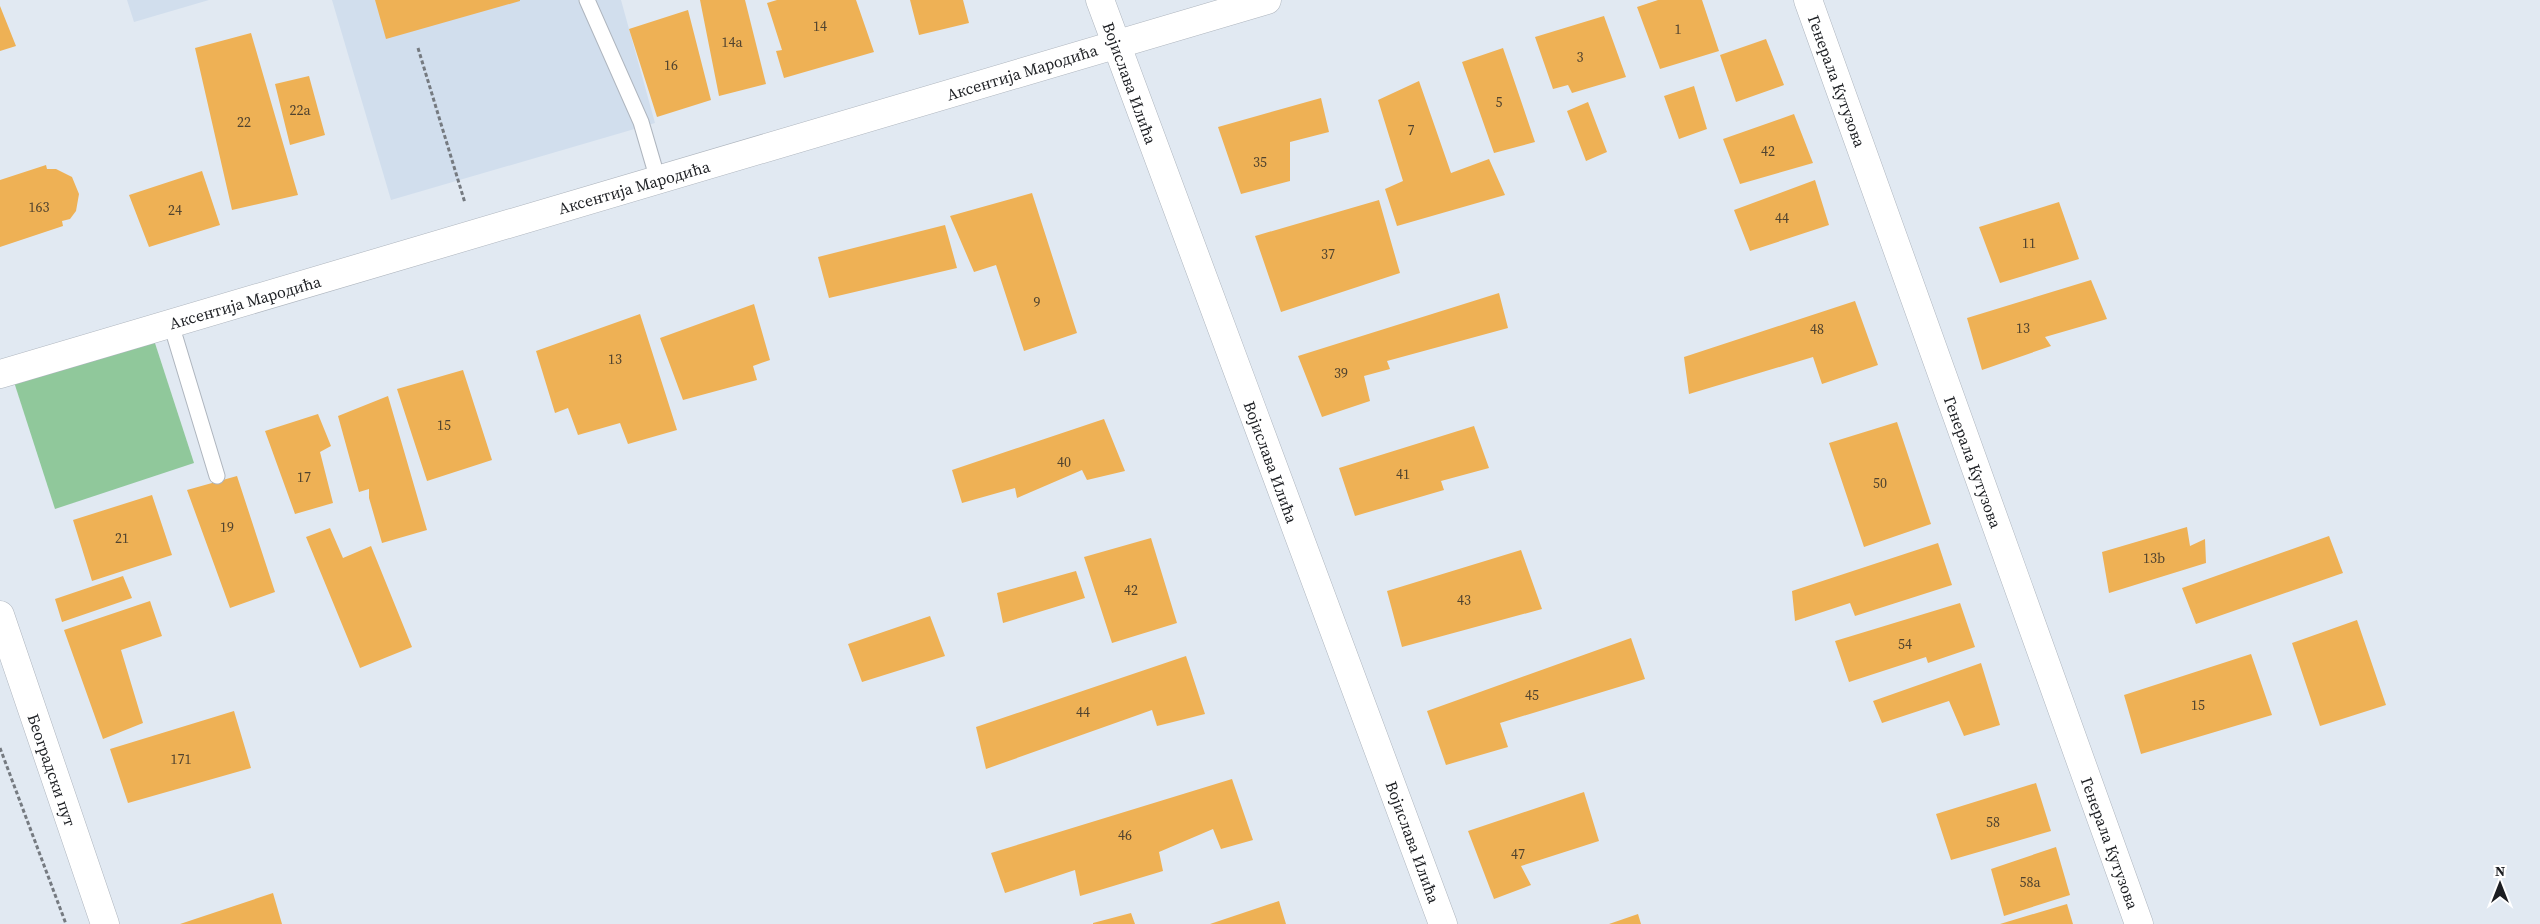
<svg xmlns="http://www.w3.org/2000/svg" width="2540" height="924" viewBox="0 0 2540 924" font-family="'Source Serif 4',serif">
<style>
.built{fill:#d1deed}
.green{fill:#90c89b}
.building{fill:#eeb155}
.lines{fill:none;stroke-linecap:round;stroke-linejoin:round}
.lane-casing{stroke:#aeb5be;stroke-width:17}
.street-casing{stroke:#aeb5be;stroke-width:29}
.secondary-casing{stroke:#aeb5be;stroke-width:29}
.path{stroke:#757a80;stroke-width:3;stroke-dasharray:4 2.5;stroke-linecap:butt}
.lane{stroke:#fff;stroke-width:15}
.street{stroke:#fff;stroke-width:28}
.secondary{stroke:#fff;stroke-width:28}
.labels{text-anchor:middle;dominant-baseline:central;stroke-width:4.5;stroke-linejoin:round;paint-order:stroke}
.number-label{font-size:14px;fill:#50432f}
.street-label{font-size:16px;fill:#1c1e22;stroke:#fff}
</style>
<rect width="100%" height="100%" fill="#e1e9f2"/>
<path class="built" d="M 127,0 L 209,0 L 134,22 Z
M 332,0 L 621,0 L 655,123 L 391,200 Z"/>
<path class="green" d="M 153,337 L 194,463 L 55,509 L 14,382 Z"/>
<path class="building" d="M 375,0 L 520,0 L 520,1 L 386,39 Z
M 700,0 L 745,0 L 766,84 L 719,96 Z
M 777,0 L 856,0 L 874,52 L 784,78 L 776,51 L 782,50 L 767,3 Z
M 910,0 L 963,0 L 969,23 L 919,35 Z
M 1658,0 L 1702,0 L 1719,51 L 1660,69 L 1637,7 Z
M 0,6 L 16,46 L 0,51 Z
M 688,10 L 711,100 L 657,117 L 629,29 Z
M 1604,16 L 1626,77 L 1572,93 L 1568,85 L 1553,89 L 1535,37 Z
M 251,33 L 298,195 L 232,210 L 195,48 Z
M 1766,39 L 1784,85 L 1736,102 L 1720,55 Z
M 1503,48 L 1535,142 L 1494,153 L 1462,62 Z
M 309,76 L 325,135 L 290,145 L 275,84 Z
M 1419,81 L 1451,173 L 1489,159 L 1505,195 L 1397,226 L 1385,189 L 1403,181 L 1378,100 Z
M 1694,86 L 1707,129 L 1679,139 L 1664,96 Z
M 1321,98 L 1329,132 L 1290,142 L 1290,181 L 1241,194 L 1218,127 Z
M 1588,102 L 1607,152 L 1586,161 L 1567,111 Z
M 1794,114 L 1813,163 L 1740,184 L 1723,139 Z
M 46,165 L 47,169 L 56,169 L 72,177 L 79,194 L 76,211 L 70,219 L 62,221 L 63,226 L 0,247 L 0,180 Z
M 202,171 L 220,225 L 149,247 L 129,195 Z
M 1815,180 L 1829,225 L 1750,251 L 1734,210 Z
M 1032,193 L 1077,333 L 1024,351 L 996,265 L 974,272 L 950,216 Z
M 1379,200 L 1400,273 L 1281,312 L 1255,236 Z
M 2059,202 L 2079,259 L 2000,283 L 1979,227 Z
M 945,225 L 957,268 L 829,298 L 818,257 Z
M 2091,280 L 2107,319 L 2045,337 L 2051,346 L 1982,370 L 1967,318 Z
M 1499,293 L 1508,328 L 1387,361 L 1390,369 L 1364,376 L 1370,401 L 1322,417 L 1298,356 Z
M 1855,301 L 1878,365 L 1822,384 L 1813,357 L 1689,394 L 1684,357 Z
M 754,304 L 770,360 L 753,366 L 757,380 L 683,400 L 660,338 Z
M 640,314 L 677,430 L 628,444 L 620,423 L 578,435 L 568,408 L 555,413 L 536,351 Z
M 463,370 L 492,460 L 427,481 L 397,389 Z
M 388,396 L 427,530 L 382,543 L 369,498 L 369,489 L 359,492 L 338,416 Z
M 318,414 L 331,446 L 320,452 L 333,503 L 295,514 L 265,431 Z
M 1104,419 L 1125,471 L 1087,480 L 1082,470 L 1017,498 L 1015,488 L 962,503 L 952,470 Z
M 1897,422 L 1931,524 L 1864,547 L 1829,443 Z
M 1474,426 L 1489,468 L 1441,481 L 1444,490 L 1355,516 L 1339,468 Z
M 237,476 L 275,592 L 230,608 L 187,490 Z
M 152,495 L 172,555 L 92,581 L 73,520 Z
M 2187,527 L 2190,546 L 2205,539 L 2206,563 L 2109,593 L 2102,552 Z
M 330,528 L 343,558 L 371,546 L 412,647 L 360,668 L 306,537 Z
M 2329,536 L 2343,573 L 2196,624 L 2182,588 Z
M 1151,538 L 1177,623 L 1112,643 L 1084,557 Z
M 1938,543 L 1952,585 L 1855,616 L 1850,603 L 1795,621 L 1792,591 Z
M 1521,550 L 1542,609 L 1402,647 L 1387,591 Z
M 1076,571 L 1085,598 L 1003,623 L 997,593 Z
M 123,576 L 132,598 L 62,622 L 55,599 Z
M 150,601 L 162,636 L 121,650 L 143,723 L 103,739 L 64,630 Z
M 1960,603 L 1975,647 L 1928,663 L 1926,657 L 1849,682 L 1835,641 Z
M 930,616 L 945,656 L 862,682 L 848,644 Z
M 2357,620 L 2386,705 L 2320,726 L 2292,643 Z
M 1631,638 L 1645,679 L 1500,723 L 1508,747 L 1446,765 L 1427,711 Z
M 2251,654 L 2272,715 L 2141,754 L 2124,695 Z
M 1186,656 L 1205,714 L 1157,726 L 1152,710 L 986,769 L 976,727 Z
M 1981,663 L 2000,725 L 1964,736 L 1949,701 L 1882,723 L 1873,701 Z
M 234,711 L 251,768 L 128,803 L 110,749 Z
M 1232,779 L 1253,840 L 1221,849 L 1213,829 L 1159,852 L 1163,871 L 1080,896 L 1075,870 L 1005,893 L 991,853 Z
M 2036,783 L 2051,831 L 1951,860 L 1936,814 Z
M 1584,792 L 1599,841 L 1521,866 L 1531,885 L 1494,899 L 1468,831 Z
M 2056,847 L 2070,895 L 2004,916 L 1991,869 Z
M 273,893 L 282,924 L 180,924 Z
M 1279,901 L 1286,924 L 1210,924 Z
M 2067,904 L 2073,924 L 2000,924 Z
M 1131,913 L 1135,924 L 1093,924 L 1093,923 Z
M 1638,914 L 1641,924 L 1609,924 Z"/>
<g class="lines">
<g class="lane-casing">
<path id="lane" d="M 587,0 L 641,122 L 658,180
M 171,324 L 217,476"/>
</g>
<g class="street-casing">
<path id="street" d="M 1100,0 L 1443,924
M 1808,0 L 2139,924
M 0,374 L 1267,0"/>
</g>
<g class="secondary-casing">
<path id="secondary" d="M 0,615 L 105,924"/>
</g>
<path class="path" d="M 418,48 L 465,203
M 0,748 L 66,924"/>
<use href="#lane" class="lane"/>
<use href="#street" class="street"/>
<use href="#secondary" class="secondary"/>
</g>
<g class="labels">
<g class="number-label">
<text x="820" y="26">14</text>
<text x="1678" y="29">1</text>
<text x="732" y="42">14a</text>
<text x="1580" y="57">3</text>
<text x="671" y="65">16</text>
<text x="1499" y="102">5</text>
<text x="300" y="110">22a</text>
<text x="244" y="122">22</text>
<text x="1411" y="130">7</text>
<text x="1768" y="151">42</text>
<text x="1260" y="162">35</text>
<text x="39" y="207">163</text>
<text x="175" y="210">24</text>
<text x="1782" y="218">44</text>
<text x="2029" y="243">11</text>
<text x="1328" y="254">37</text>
<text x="1037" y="302">9</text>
<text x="2023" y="328">13</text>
<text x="1817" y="329">48</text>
<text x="615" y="359">13</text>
<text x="1341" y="373">39</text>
<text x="444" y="425">15</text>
<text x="1064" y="462">40</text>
<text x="1403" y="474">41</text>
<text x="304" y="477">17</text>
<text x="1880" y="483">50</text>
<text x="227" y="527">19</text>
<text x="122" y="538">21</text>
<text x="2154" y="558">13b</text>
<text x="1131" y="590">42</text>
<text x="1464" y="600">43</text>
<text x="1905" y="644">54</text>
<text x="1532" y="695">45</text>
<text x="2198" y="705">15</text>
<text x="1083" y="712">44</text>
<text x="181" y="759">171</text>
<text x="1993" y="822">58</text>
<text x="1125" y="835">46</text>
<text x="1518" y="854">47</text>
<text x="2030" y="882">58a</text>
</g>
<g class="street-label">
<text transform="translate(1022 72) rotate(-17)">Аксентија Мародића</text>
<text transform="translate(1837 81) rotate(70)">Генерала Кутузова</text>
<text transform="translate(1130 83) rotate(70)">Војислава Илића</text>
<text transform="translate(634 187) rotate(-16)">Аксентија Мародића</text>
<text transform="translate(245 302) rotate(-16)">Аксентија Мародића</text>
<text transform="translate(1271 462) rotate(70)">Војислава Илића</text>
<text transform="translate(1973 462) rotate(70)">Генерала Кутузова</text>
<text transform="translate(52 770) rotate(71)">Београдски пут</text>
<text transform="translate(1413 842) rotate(70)">Војислава Илића</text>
<text transform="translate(2110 843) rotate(70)">Генерала Кутузова</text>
</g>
</g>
<g transform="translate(2500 884)" stroke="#ffffff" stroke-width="4" paint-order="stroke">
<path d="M0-4L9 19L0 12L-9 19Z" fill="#1c1e22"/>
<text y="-8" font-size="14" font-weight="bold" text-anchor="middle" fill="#1c1e22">N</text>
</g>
</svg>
